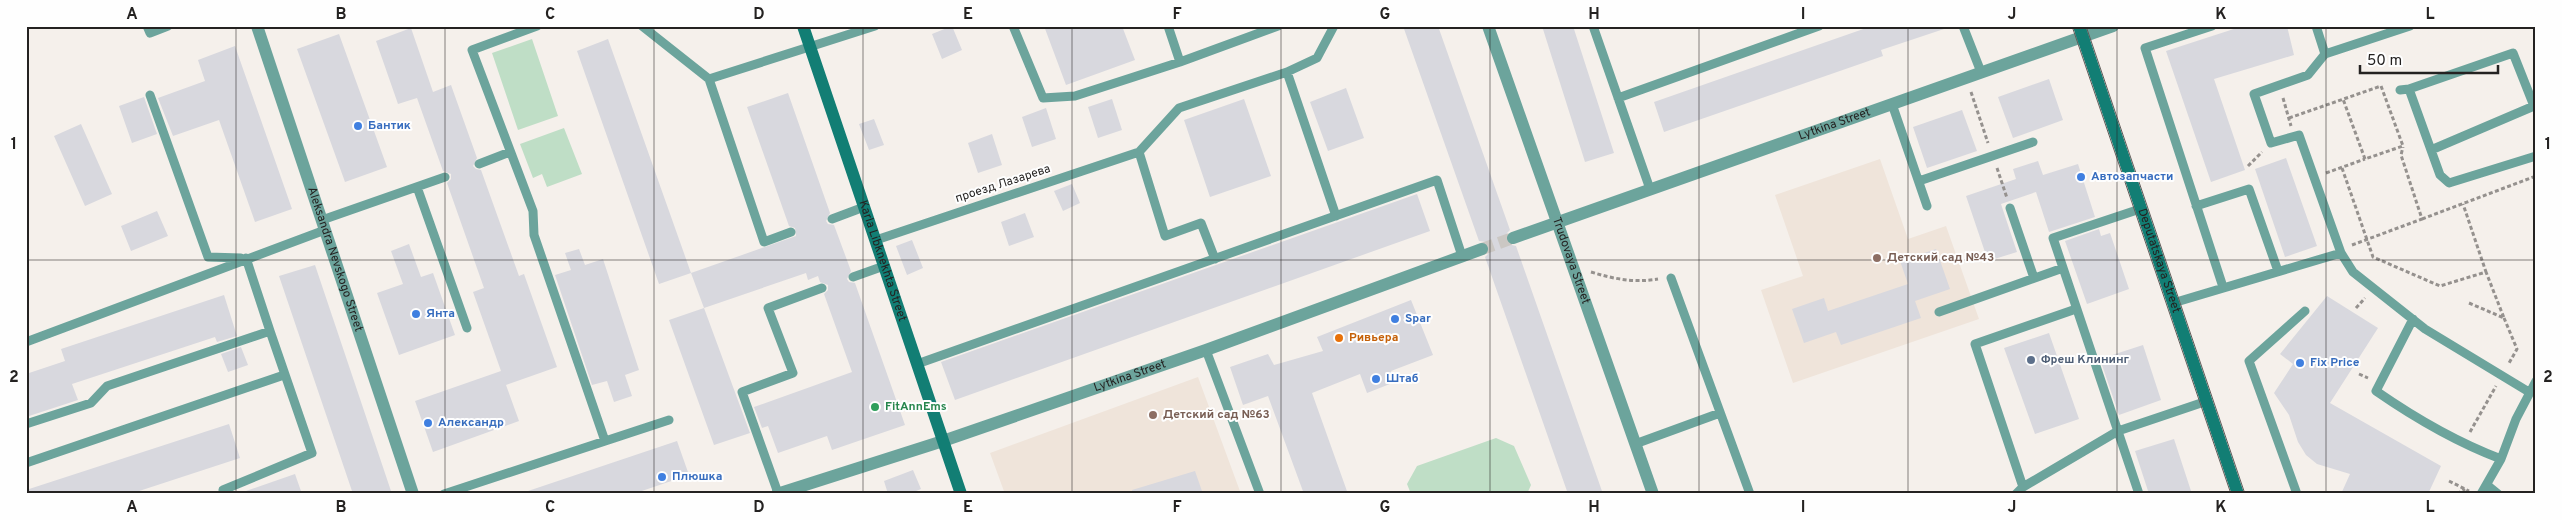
<svg xmlns="http://www.w3.org/2000/svg" width="2562" height="520" viewBox="0 0 2562 520" font-family="Overpass,sans-serif">
<style>
.built{fill:#efe4da}
.green{fill:#bfdec6}
.building{fill:#d8d8de}
.lines{fill:none;stroke-linecap:round;stroke-linejoin:round}
.street-tunnel{stroke:#cbc7c3;stroke-width:12;stroke-dasharray:12 6;stroke-linecap:butt}
.path{stroke:#95918e;stroke-width:3;stroke-dasharray:4 2.5;stroke-linecap:butt}
.lane{stroke:#6ca49c;stroke-width:9}
.street{stroke:#6ca49c;stroke-width:12}
.secondary{stroke:#127e74;stroke-width:12}
.tram{stroke:#5e5b59;stroke-width:1}
.grid{fill:none;stroke:#242221;stroke-width:1;stroke-opacity:0.55}
.shop-dot{fill:#3f7fe0;stroke:#fefefe;stroke-width:2}
.education-dot{fill:#8d6e63;stroke:#fefefe;stroke-width:2}
.food-dot{fill:#e8710a;stroke:#fefefe;stroke-width:2}
.service-dot{fill:#5c6f8a;stroke:#fefefe;stroke-width:2}
.leisure-dot{fill:#2e9e5b;stroke:#fefefe;stroke-width:2}
.labels{text-anchor:middle;dominant-baseline:central;stroke-width:4;stroke-linejoin:round;paint-order:stroke}
.street-label{font-size:12px;fill:#242221;stroke:#fefefe}
.shop-label{font-size:12px;font-weight:bold;fill:#366cbe;stroke:#fefefe;text-anchor:start}
.education-label{font-size:12px;font-weight:bold;fill:#785e54;stroke:#fefefe;text-anchor:start}
.food-label{font-size:12px;font-weight:bold;fill:#c56008;stroke:#fefefe;text-anchor:start}
.service-label{font-size:12px;font-weight:bold;fill:#4e5e75;stroke:#fefefe;text-anchor:start}
.leisure-label{font-size:12px;font-weight:bold;fill:#27864d;stroke:#fefefe;text-anchor:start}
.neatline{fill:none;stroke:#242221;stroke-width:2}
.grid-label{font-size:16px;text-anchor:middle;font-weight:bold;fill:#242221}
</style>
<rect width="100%" height="100%" fill="#f5f0eb"/>
<path class="built" d="M 1880,159 L 1908,239 L 1946,226 L 1979,319 L 1793,383 L 1761,290 L 1803,276 L 1775,195 Z
M 1198,377 L 1241,494 L 1005,494 L 990,453 Z"/>
<path class="green" d="M 532,39 L 558,116 L 518,130 L 492,53 Z
M 564,128 L 582,174 L 547,187 L 542,174 L 533,178 L 520,144 Z
M 1496,438 L 1514,446 L 1531,485 L 1527,494 L 1411,494 L 1407,484 L 1417,466 Z"/>
<path class="building" d="M 952,26 L 962,50 L 942,59 L 932,34 Z
M 1044,26 L 1122,26 L 1135,60 L 1066,85 Z
M 1403,26 L 1438,26 L 1510,230 L 1507,233 L 1505,240 L 1508,244 L 1516,246 L 1603,494 L 1568,494 L 1485,257 L 1488,254 L 1490,247 L 1487,242 L 1479,241 Z
M 1542,26 L 1573,26 L 1614,153 L 1585,162 Z
M 1872,26 L 1943,26 L 1944,29 L 1881,50 L 1883,56 L 1664,132 L 1654,102 Z
M 2243,26 L 2287,26 L 2294,55 L 2214,79 L 2245,170 L 2211,182 L 2166,51 Z
M 411,28 L 433,92 L 451,85 L 477,158 L 473,166 L 476,169 L 481,170 L 519,276 L 524,274 L 557,367 L 506,385 L 519,421 L 433,452 L 415,401 L 501,371 L 473,292 L 484,288 L 447,183 L 451,179 L 451,174 L 443,171 L 417,98 L 398,104 L 376,41 Z
M 339,34 L 387,167 L 345,182 L 297,49 Z
M 608,39 L 691,273 L 659,284 L 577,51 Z
M 235,46 L 292,209 L 255,222 L 219,120 L 173,136 L 158,98 L 205,81 L 198,60 Z
M 2049,79 L 2063,120 L 2013,138 L 1998,97 Z
M 1346,88 L 1364,138 L 1328,151 L 1310,102 Z
M 788,93 L 830,213 L 826,221 L 828,224 L 834,225 L 851,271 L 847,279 L 849,282 L 855,283 L 905,425 L 832,450 L 827,436 L 778,453 L 768,426 L 762,428 L 754,407 L 852,372 L 824,294 L 828,290 L 828,285 L 820,282 L 818,276 L 808,280 L 806,273 L 704,308 L 691,273 L 796,236 L 795,228 L 789,226 L 747,107 Z
M 144,97 L 157,134 L 132,143 L 119,106 Z
M 1112,99 L 1122,130 L 1098,138 L 1088,107 Z
M 1244,99 L 1271,176 L 1210,197 L 1184,120 Z
M 1046,108 L 1056,139 L 1032,147 L 1022,117 Z
M 1962,110 L 1977,151 L 1927,168 L 1913,127 Z
M 874,119 L 884,145 L 869,150 L 859,124 Z
M 81,124 L 112,194 L 85,206 L 54,136 Z
M 992,134 L 1002,165 L 978,173 L 968,143 Z
M 2286,158 L 2317,246 L 2285,257 L 2255,169 Z
M 2038,161 L 2043,175 L 2078,164 L 2095,217 L 2049,232 L 2036,192 L 2001,204 L 2017,252 L 1988,261 L 1966,196 L 2016,179 L 2013,169 Z
M 1072,184 L 1080,203 L 1063,211 L 1054,191 Z
M 1417,194 L 1430,231 L 955,400 L 941,362 Z
M 157,211 L 168,236 L 131,251 L 121,226 Z
M 1025,213 L 1034,237 L 1009,246 L 1001,222 Z
M 2099,229 L 2101,236 L 2110,233 L 2129,289 L 2087,304 L 2065,241 Z
M 912,240 L 923,268 L 907,275 L 896,246 Z
M 409,244 L 421,277 L 433,273 L 455,335 L 399,355 L 377,293 L 403,284 L 391,251 Z
M 579,249 L 585,265 L 603,259 L 639,370 L 625,375 L 632,396 L 614,402 L 607,381 L 592,385 L 555,275 L 571,270 L 565,253 Z
M 1936,249 L 1950,289 L 1915,301 L 1921,318 L 1841,345 L 1836,332 L 1804,343 L 1792,309 L 1824,298 L 1828,311 L 1908,284 L 1900,261 Z
M 315,265 L 392,494 L 353,494 L 279,276 Z
M 224,295 L 237,336 L 217,342 L 215,337 L 72,384 L 78,400 L 26,417 L 26,374 L 65,361 L 61,349 Z
M 2327,296 L 2378,328 L 2330,403 L 2441,466 L 2428,494 L 2341,494 L 2350,474 L 2317,464 L 2306,455 L 2298,442 L 2289,415 L 2274,393 L 2293,364 L 2280,354 Z
M 1411,300 L 1433,355 L 1391,371 L 1395,382 L 1367,393 L 1360,374 L 1312,393 L 1348,494 L 1304,494 L 1268,396 L 1243,405 L 1230,367 L 1268,354 L 1274,365 L 1323,351 L 1317,337 Z
M 704,308 L 750,433 L 714,445 L 669,320 Z
M 2049,333 L 2079,419 L 2035,434 L 2004,348 Z
M 2143,345 L 2161,400 L 2119,415 L 2100,359 Z
M 241,347 L 248,365 L 228,372 L 221,354 Z
M 229,424 L 240,458 L 130,494 L 26,494 L 26,490 Z
M 2174,439 L 2192,494 L 2149,494 L 2135,451 Z
M 677,441 L 689,475 L 633,494 L 528,494 L 528,491 Z
M 913,470 L 921,489 L 909,494 L 888,494 L 884,481 Z
M 1195,471 L 1203,494 L 1133,494 L 1132,490 Z
M 295,474 L 302,494 L 246,494 L 246,491 Z"/>
<g class="lines">
<path class="street-tunnel" d="M 1482,249 L 1513,238"/>
<path class="path" d="M 1971,92 L 1988,143
M 2283,98 L 2291,126
M 2289,118 L 2381,86 L 2403,146 L 2365,159 L 2343,99
M 2248,166 L 2262,152
M 1997,168 L 2007,198
M 2342,168 L 2373,257 L 2440,286 L 2486,272 L 2463,204
M 2326,173 L 2365,159
M 2422,219 L 2536,176
M 2352,245 L 2422,219 L 2401,155 L 2403,147
M 1591,272 C 1614,279 1634,283 1658,279
M 2469,303 L 2504,318 L 2486,272
M 2356,308 L 2365,298
M 2504,318 L 2517,349 L 2508,365
M 2359,374 L 2368,378
M 2470,432 L 2496,386
M 2449,481 L 2469,491
M 2457,494 L 2465,489"/>
<path class="lane" d="M 147,26 L 150,33 L 168,26
M 537,26 L 472,50 L 533,211 L 534,235 L 605,441
M 642,26 L 709,79 L 875,26
M 1013,26 L 1043,98 L 1075,96 L 1180,62 L 1278,26
M 1168,26 L 1180,62
M 1593,26 L 1650,189
M 1963,26 L 1981,72
M 2212,26 L 2145,48 L 2223,287
M 2316,26 L 2325,54
M 2410,26 L 2325,54 L 2308,75 L 2254,94 L 2271,143 L 2299,135 L 2341,253 L 2353,272 L 2425,329 L 2529,392
M 1287,72 L 1317,58 L 1334,26
M 709,79 L 764,242 L 791,232
M 2409,89 L 2440,175 L 2449,183 L 2536,156
M 2400,90 L 2409,89 L 2513,53 L 2534,106 L 2431,150
M 150,95 L 208,257 L 241,258
M 1618,98 L 1819,26
M 1892,104 L 1927,206
M 1139,152 L 1165,236 L 1201,223 L 1215,259
M 479,164 L 510,152
M 1919,181 L 2033,142
M 417,187 L 467,328
M 2196,206 L 2249,189 L 2278,271
M 2010,208 L 2034,278
M 832,219 L 864,207
M 322,220 L 445,177
M 876,240 L 1139,152 L 1179,108 L 1287,72 L 1336,216
M 853,277 L 884,266
M 1671,278 L 1750,494
M 2173,303 L 2341,253
M 1939,312 L 2063,268
M 2413,319 L 2376,391 C 2415,418 2456,442 2501,459 L 2481,494
M 26,342 L 325,230
M 1206,350 L 1260,494
M 917,364 L 1437,180 L 1462,256
M 26,424 L 91,403 L 107,386 L 270,331 L 246,258
M 1635,444 L 1720,413
M 2501,459 L 2516,419 L 2536,381
M 26,463 L 284,375
M 2487,485 L 2498,494
M 2023,487 L 1975,344 L 2076,309
M 778,493 L 742,392 L 793,373 L 768,308 L 822,288
M 224,494 L 223,490 L 312,453 L 270,331
M 444,494 L 669,420
M 2016,494 L 2023,487 L 2118,431 L 2207,401
M 2139,494 L 2053,238 L 2140,209
M 2297,494 L 2249,361 L 2305,311"/>
<g class="street">
<path id="s1" d="M 257,26 L 413,494"/>
<path id="s2" d="M 1488,26 L 1653,494"/>
<path id="s3" d="M 1513,238 L 2113,26"/>
<path id="s4" d="M 777,494 L 943,441 L 1206,350 L 1482,249"/>
</g>
<g class="secondary">
<path id="s5" d="M 803,26 L 961,494"/>
<path id="s6" d="M 2079,26 L 2238,494"/>
</g>
<path class="tram" d="M 2072,26 L 2231,494
M 2086,26 L 2245,494"/>
</g>
<path class="grid" d="M 236,26 L 236,494M 445,26 L 445,494M 654,26 L 654,494M 863,26 L 863,494M 1072,26 L 1072,494M 1281,26 L 1281,494M 1490,26 L 1490,494M 1699,26 L 1699,494M 1908,26 L 1908,494M 2117,26 L 2117,494M 2326,26 L 2326,494M 26,260 L 2536,260"/>
<g class="shop-dot">
<circle cx="358" cy="126" r="5"/>
<circle cx="2081" cy="177" r="5"/>
<circle cx="416" cy="314" r="5"/>
<circle cx="1395" cy="319" r="5"/>
<circle cx="2300" cy="363" r="5"/>
<circle cx="1376" cy="379" r="5"/>
<circle cx="428" cy="423" r="5"/>
<circle cx="662" cy="477" r="5"/>
</g>
<g class="education-dot">
<circle cx="1877" cy="258" r="5"/>
<circle cx="1153" cy="415" r="5"/>
</g>
<circle class="food-dot" cx="1339" cy="338" r="5"/>
<circle class="service-dot" cx="2031" cy="360" r="5"/>
<circle class="leisure-dot" cx="875" cy="407" r="5"/>
<g class="labels">
<g class="street-label">
<text stroke="none"><textPath href="#s3" startOffset="341">Lytkina Street</textPath></text>
<text transform="translate(1003 184) rotate(-18)">проезд Лазарева</text>
<text stroke="none"><textPath href="#s1" startOffset="246">Aleksandra Nevskogo Street</textPath></text>
<text stroke="none"><textPath href="#s5" startOffset="248">Karla Libknekhta Street</textPath></text>
<text stroke="none"><textPath href="#s2" startOffset="249">Trudovaya Street</textPath></text>
<text stroke="none"><textPath href="#s6" startOffset="248">Deputatskaya Street</textPath></text>
<text stroke="none"><textPath href="#s4" startOffset="372">Lytkina Street</textPath></text>
</g>
<g class="shop-label">
<text x="368" y="126">Бантик</text>
<text x="2091" y="177">Автозапчасти</text>
<text x="426" y="314">Янта</text>
<text x="1405" y="319">Spar</text>
<text x="2310" y="363">Fix Price</text>
<text x="1386" y="379">Штаб</text>
<text x="438" y="423">Александр</text>
<text x="672" y="477">Плюшка</text>
</g>
<g class="education-label">
<text x="1887" y="258">Детский сад №43</text>
<text x="1163" y="415">Детский сад №63</text>
</g>
<g class="food-label">
<text x="1349" y="338">Ривьера</text>
</g>
<g class="service-label">
<text x="2041" y="360">Фрeш Клининг</text>
</g>
<g class="leisure-label">
<text x="885" y="407">FitAnnEms</text>
</g>
</g>
<rect width="2562" height="520" fill="none" stroke="#fefefe" stroke-width="55"/>
<path d="M2360 65v8h138v-8" fill="none" stroke="#242221" stroke-width="2.5"/>
<text x="2367" y="65" font-size="15" fill="#242221" stroke="#fefefe" stroke-width="4" paint-order="stroke">50 m</text>
<rect x="28" y="28" width="2506" height="464" class="neatline"/>
<g class="grid-label">
<text x="132" y="19">A</text>
<text x="341" y="19">B</text>
<text x="550" y="19">C</text>
<text x="759" y="19">D</text>
<text x="968" y="19">E</text>
<text x="1177" y="19">F</text>
<text x="1385" y="19">G</text>
<text x="1594" y="19">H</text>
<text x="1803" y="19">I</text>
<text x="2012" y="19">J</text>
<text x="2221" y="19">K</text>
<text x="2430" y="19">L</text>
<text x="14" y="149">1</text>
<text x="2548" y="149">1</text>
<text x="14" y="382">2</text>
<text x="2548" y="382">2</text>
<text x="132" y="512">A</text>
<text x="341" y="512">B</text>
<text x="550" y="512">C</text>
<text x="759" y="512">D</text>
<text x="968" y="512">E</text>
<text x="1177" y="512">F</text>
<text x="1385" y="512">G</text>
<text x="1594" y="512">H</text>
<text x="1803" y="512">I</text>
<text x="2012" y="512">J</text>
<text x="2221" y="512">K</text>
<text x="2430" y="512">L</text>
</g>
</svg>
